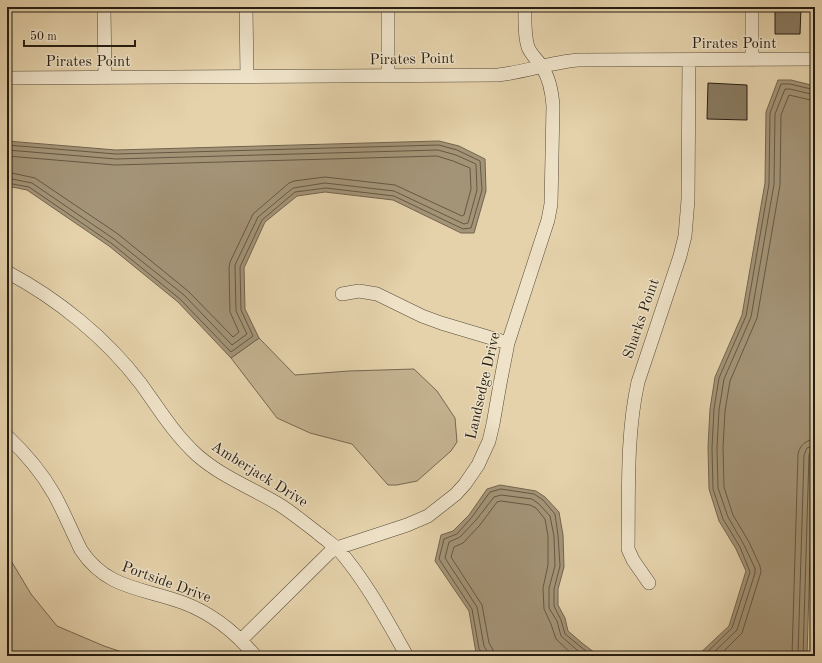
<svg xmlns="http://www.w3.org/2000/svg" width="822" height="663" viewBox="0 0 822 663" font-family="'Old Standard TT',serif">
<style>
.green{fill:#c5b391;stroke:#766852}
.water{fill:#a49477;stroke:#72644f}
.lines{fill:none;stroke-linecap:round;stroke-linejoin:round}
.shore{stroke:#655844;stroke-width:1}
.building{fill:#897b62;stroke:#261d12}
.street-casing{stroke:#564a38;stroke-width:14}
.street{stroke:#eee2c8;stroke-width:13}
.labels{text-anchor:middle;dominant-baseline:central;stroke-width:3;stroke-linejoin:round;paint-order:stroke}
.street-label{font-size:15px;fill:#261d12;stroke:#eee2c8}
</style>
<rect width="100%" height="100%" fill="#e5d2ab"/>
<filter id="stains"><feTurbulence type="fractalNoise" baseFrequency=".005" numOctaves="4"/><feColorMatrix values="0 0 0 0 .2 0 0 0 0 .09 0 0 0 0 .02 0 0 0 .5 -.17"/></filter>
<radialGradient id="worn" r=".72"><stop offset=".6" stop-color="#630" stop-opacity="0"/><stop offset="1" stop-color="#630" stop-opacity=".3"/></radialGradient>
<path class="green" d="M 259,338 L 295,375 L 349,371 L 414,369 L 437,391 L 455,418 L 457,442 L 451,451 L 417,481 L 397,485 L 388,485 L 352,444 L 310,433 L 277,418 L 231,358 Z
M 7,554 L 31,594 L 57,626 L 104,646 L 134,656 L 7,656 Z"/>
<path class="water" d="M 778,80 L 791,80 L 815,86 L 815,392 L 807,656 L 697,656 L 729,626 L 746,571 L 736,549 L 719,521 L 709,489 L 708,447 L 710,409 L 715,377 L 742,315 L 765,183 L 766,112 Z
M 7,141 L 116,150 L 439,141 L 459,146 L 485,159 L 486,191 L 474,233 L 461,233 L 393,200 L 325,192 L 297,196 L 265,222 L 244,268 L 245,309 L 259,338 L 231,358 L 178,302 L 109,246 L 27,190 L 7,186 Z
M 500,485 L 536,491 L 545,497 L 559,512 L 563,535 L 564,567 L 558,589 L 558,605 L 565,618 L 568,631 L 582,643 L 599,656 L 482,656 L 476,653 L 469,611 L 435,561 L 441,535 L 453,531 L 469,515 L 487,489 Z"/>
<g class="lines">
<path class="shore" d="M 7,145 L 116,154 L 439,145 L 457,150 L 480,161 L 482,190 L 471,228 L 463,229 L 394,196 L 326,188 L 295,192 L 262,220 L 240,267 L 241,310 L 253,336 L 231,352 L 180,299 L 111,243 L 29,187 L 7,183
M 7,150 L 116,159 L 438,150 L 456,155 L 476,164 L 477,190 L 468,223 L 464,224 L 394,191 L 325,183 L 293,188 L 258,217 L 235,265 L 236,311 L 247,334 L 232,345 L 184,295 L 114,239 L 32,183 L 7,178
M 7,156 L 115,165 L 437,156 L 453,161 L 470,168 L 471,189 L 464,215 L 462,216 L 395,185 L 325,177 L 294,181 L 289,183 L 253,214 L 230,262 L 229,268 L 230,312 L 239,332 L 233,337 L 188,291 L 118,234 L 35,178 L 7,172
M 483,656 L 482,652 L 479,649 L 472,609 L 439,559 L 444,539 L 457,534 L 472,517 L 490,492 L 501,489 L 534,494 L 543,500 L 555,514 L 558,535 L 560,566 L 554,589 L 554,606 L 561,620 L 565,634 L 592,656
M 488,656 L 487,651 L 484,646 L 477,607 L 445,558 L 449,542 L 460,537 L 476,520 L 494,497 L 501,495 L 532,499 L 539,504 L 550,516 L 554,536 L 555,566 L 549,588 L 549,608 L 557,621 L 561,636 L 584,656
M 494,656 L 493,650 L 489,643 L 482,605 L 451,557 L 454,547 L 463,543 L 480,525 L 497,502 L 501,501 L 530,505 L 536,508 L 545,519 L 548,536 L 548,565 L 543,588 L 544,609 L 551,624 L 556,639 L 574,656
M 703,656 L 732,628 L 750,572 L 740,547 L 723,519 L 713,489 L 712,448 L 714,409 L 719,378 L 746,316 L 769,184 L 770,113 L 781,84 L 790,84 L 815,90
M 710,656 L 737,630 L 755,573 L 755,568 L 744,545 L 728,517 L 718,488 L 717,448 L 719,410 L 724,379 L 751,317 L 774,184 L 775,114 L 785,89 L 790,89 L 815,95
M 719,656 L 742,633 L 761,572 L 760,566 L 749,542 L 733,515 L 724,487 L 723,448 L 725,411 L 730,381 L 757,318 L 780,185 L 781,115 L 789,95 L 815,101
M 792,656 L 798,454 C 800,445 806,440 815,439
M 798,656 L 804,455 L 807,448 L 815,445
M 803,656 L 809,455 L 811,451 L 815,450"/>
</g>
<path class="building" d="M 775,7 L 801,7 L 800,34 L 775,34 Z
M 708,83 L 747,85 L 747,120 L 707,119 Z"/>
<g class="lines">
<g class="street-casing">
<path id="street" d="M 104,7 L 105,78
M 246,7 L 247,77
M 388,7 L 388,76
M 752,60 L 752,7
M 7,78 L 498,75 C 526,72 551,62 579,60 L 815,59
M 7,272 C 58,299 106,338 141,384 C 159,409 174,434 197,455 C 222,477 252,488 280,505 C 294,514 306,524 319,534 C 325,539 332,544 338,549 C 366,581 386,619 407,656
M 342,294 L 359,291 L 377,294 L 422,316 L 441,323 L 508,343
M 7,436 C 25,453 42,473 54,494 C 64,512 72,532 81,550 C 107,590 145,588 184,603 C 213,614 236,633 255,656
M 649,583 L 633,560 L 628,549 C 629,493 626,436 638,382 L 680,256 L 685,236 L 688,200 L 689,60
M 241,640 L 330,552 L 337,548 L 407,525 L 428,516 L 456,494 L 465,484 L 478,465 L 489,441 L 493,424 L 500,384 L 508,343 L 548,220 L 551,204 L 553,106 C 552,92 550,79 542,67 C 538,60 531,55 528,47 C 524,35 525,20 525,7"/>
</g>
<use href="#street" class="street"/>
</g>
<g class="labels">
<g class="street-label">
<text x="734" y="44">Pirates Point</text>
<text transform="translate(412 60) rotate(-1)">Pirates Point</text>
<text x="88" y="62">Pirates Point</text>
<text transform="translate(642 319) rotate(-71)">Sharks Point</text>
<text transform="translate(484 386) rotate(-77)">Landsedge Drive</text>
<text transform="translate(259 475) rotate(32)">Amberjack Drive</text>
<text transform="translate(166 583) rotate(20)">Portside Drive</text>
</g>
</g>
<rect width="822" height="663" fill="none" stroke="#e5d2ab" stroke-width="24"/>
<rect x="8" y="8" width="806" height="647" fill="none" stroke="#261d12" stroke-width="2"/>
<rect x="12" y="12" width="798" height="639" fill="none" stroke="#261d12"/>
<path d="M24 40v6h111v-6" fill="none" stroke="#261d12" stroke-width="2"/>
<text x="30" y="40" font-size="12" fill="#261d12" stroke="#eee2c8" stroke-width="3" paint-order="stroke">50 m</text>
<rect width="100%" height="100%" filter="url(#stains)"/>
<rect width="100%" height="100%" fill="url(#worn)"/>
</svg>
